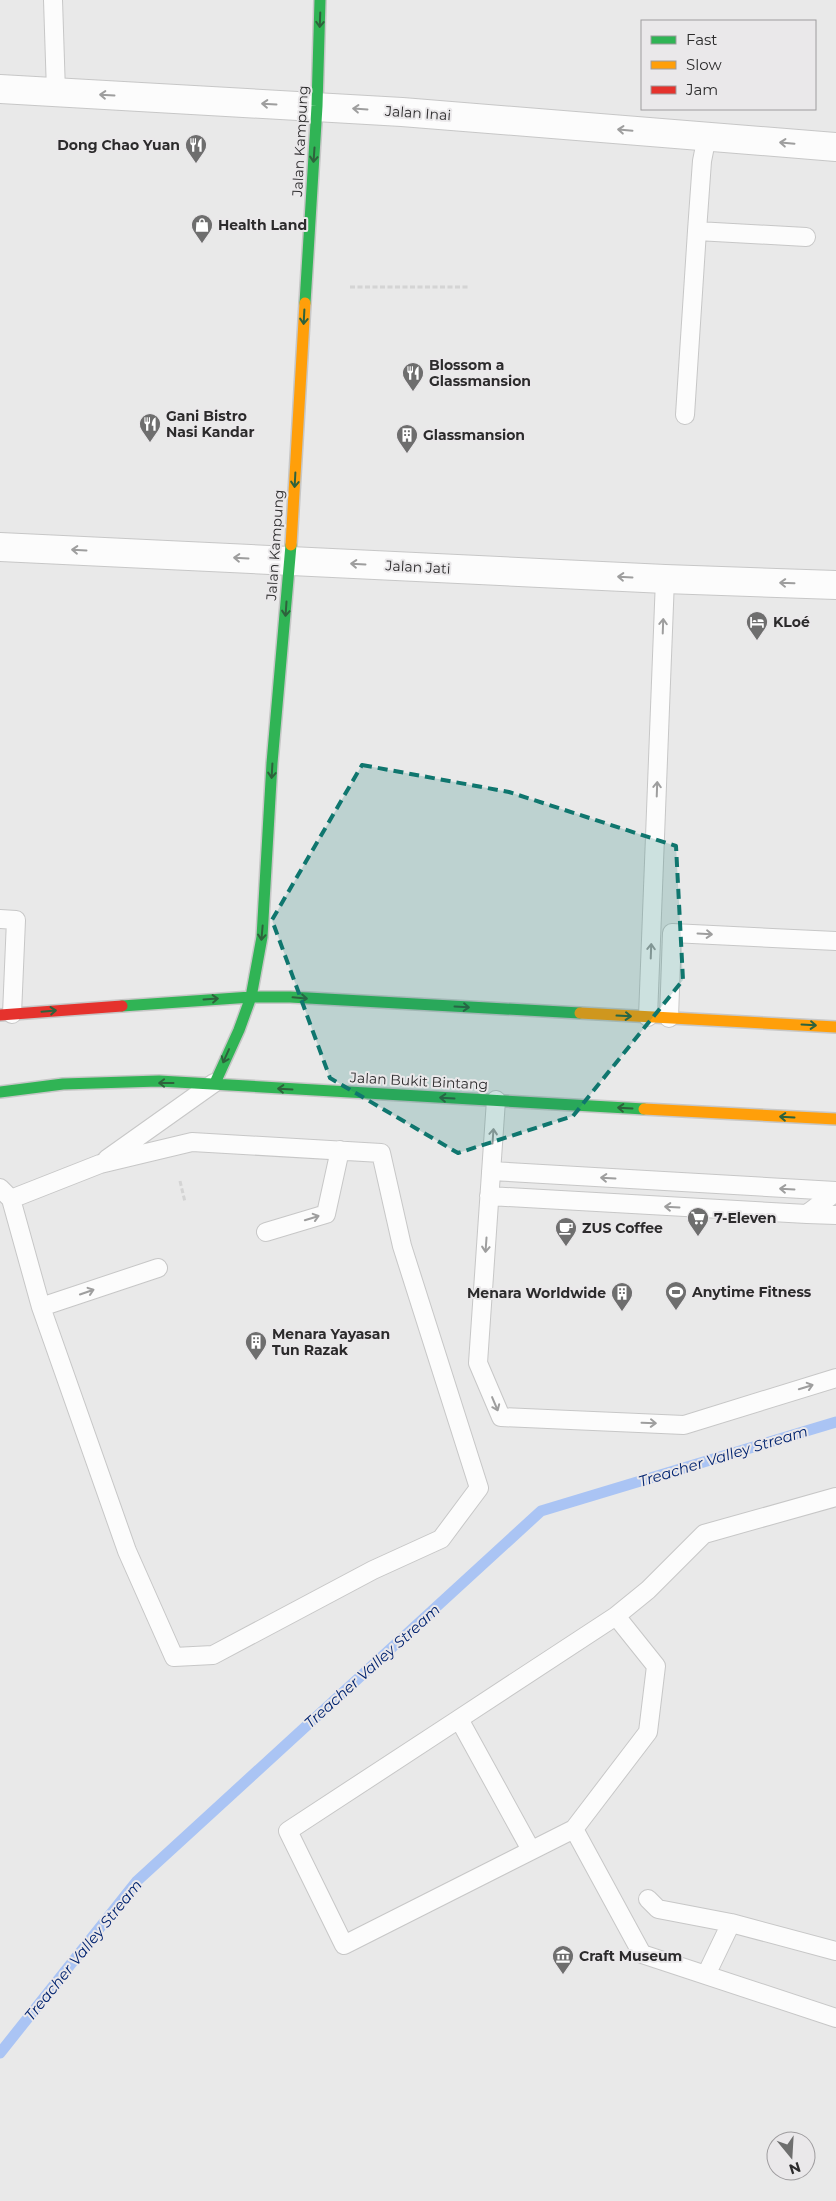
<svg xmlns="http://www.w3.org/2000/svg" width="836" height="2201" viewBox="0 0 836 2201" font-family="Montserrat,sans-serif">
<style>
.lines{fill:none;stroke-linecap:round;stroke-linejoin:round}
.stream{stroke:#aac4f4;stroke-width:11}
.lane-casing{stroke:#c7c7c7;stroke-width:20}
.street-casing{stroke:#c7c7c7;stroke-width:30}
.fast-casing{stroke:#c7c7c7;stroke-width:14}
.slow-casing{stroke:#c7c7c7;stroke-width:14}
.jam-casing{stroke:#c7c7c7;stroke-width:14}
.path{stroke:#d4d4d4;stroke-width:3;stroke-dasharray:5 2.5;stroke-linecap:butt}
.lane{stroke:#fcfcfc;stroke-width:18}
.street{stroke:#fcfcfc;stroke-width:28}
.fast{stroke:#30b455;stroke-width:11}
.slow{stroke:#ff9f0a;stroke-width:11}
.jam{stroke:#e5322d;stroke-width:11}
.oneway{stroke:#2e623c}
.oneway2{stroke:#9e9e9e}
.marked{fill:#0f766e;fill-opacity:0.2;stroke:#0f766e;stroke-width:4;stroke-dasharray:10 6;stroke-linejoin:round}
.labels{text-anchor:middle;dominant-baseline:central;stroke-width:4;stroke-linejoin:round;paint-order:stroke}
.street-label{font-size:14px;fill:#2c2b2c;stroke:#eae8ea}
.poi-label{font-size:14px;font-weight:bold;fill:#2c2b2c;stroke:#eae8ea;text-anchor:start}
.water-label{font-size:15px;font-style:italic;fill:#01236f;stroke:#eae8ea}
</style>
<rect width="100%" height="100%" fill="#e9e9e9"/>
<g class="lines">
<path class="stream" d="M 0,2053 L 137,1881 L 541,1511 L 836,1422"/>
<g class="lane-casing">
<path id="lane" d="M 53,0 L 56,92
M 697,231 L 806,237
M 685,415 L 697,231 L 702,161 L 707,136
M 0,919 L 16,920 L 12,1014
M 648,1017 L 665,579
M 669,1018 L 672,933 L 836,941
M 496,1100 L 478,1363 L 501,1417 L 684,1425 L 836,1378
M 192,1142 L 381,1153 L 402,1246 L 479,1488 L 441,1539 L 373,1570 L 213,1655 L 174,1657 L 127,1551 L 41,1307 L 11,1199 L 100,1164 Z
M 107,1159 L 214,1083
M 491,1171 L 836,1191
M 0,1188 L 11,1199
M 489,1196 L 807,1214 L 836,1192
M 807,1214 L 836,1215
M 266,1232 L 326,1214 L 340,1150
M 41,1307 L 158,1268
M 459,1719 L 616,1616 L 648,1590 L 704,1534 L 836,1497
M 574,1829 L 642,1954 L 836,2018
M 531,1850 L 459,1719 L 288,1831 L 344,1945 L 574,1829 L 648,1732 L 656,1666 L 616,1616
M 648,1899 L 658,1909 L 731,1923 L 836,1951
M 706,1975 L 731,1923"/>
</g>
<g class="street-casing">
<path id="street" d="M 0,89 L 402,112 L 836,147
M 0,547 L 665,579 L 836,585"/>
</g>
<g class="fast-casing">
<path id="fast" d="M 305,303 L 317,106 L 320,0
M 122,1006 L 251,997 L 290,997 L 580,1013
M 215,1083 L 239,1030 L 251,997 L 262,937 L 272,763 L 291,545
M 0,1092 L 63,1084 L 159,1081 L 644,1109"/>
</g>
<g class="slow-casing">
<path id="slow" d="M 291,545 L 305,303
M 580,1013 L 836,1027
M 644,1109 L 836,1119"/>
</g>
<g class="jam-casing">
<path id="jam" d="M 0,1015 L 122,1006"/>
</g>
<path class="path" d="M 350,287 L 470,287
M 180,1181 L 185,1202"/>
<use href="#lane" class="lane"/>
<use href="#street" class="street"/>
<use href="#fast" class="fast"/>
<use href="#slow" class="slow"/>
<use href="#jam" class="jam"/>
</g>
<defs><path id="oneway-shaft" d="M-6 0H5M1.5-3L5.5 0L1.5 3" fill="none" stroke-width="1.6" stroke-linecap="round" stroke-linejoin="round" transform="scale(1.25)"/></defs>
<g class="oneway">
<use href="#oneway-shaft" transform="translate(320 20) rotate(92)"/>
<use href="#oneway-shaft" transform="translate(314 155) rotate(94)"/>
<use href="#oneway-shaft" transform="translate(304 317) rotate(93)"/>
<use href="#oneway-shaft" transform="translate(295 480) rotate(93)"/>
<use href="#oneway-shaft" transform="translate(286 609) rotate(94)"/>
<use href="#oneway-shaft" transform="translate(272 771) rotate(93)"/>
<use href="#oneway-shaft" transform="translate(262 933) rotate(95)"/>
<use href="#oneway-shaft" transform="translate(300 998) rotate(5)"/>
<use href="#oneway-shaft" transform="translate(211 999) rotate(-4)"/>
<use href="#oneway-shaft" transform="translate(462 1007) rotate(3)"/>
<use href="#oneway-shaft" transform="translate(49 1011) rotate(-5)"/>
<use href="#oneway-shaft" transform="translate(624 1016) rotate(3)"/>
<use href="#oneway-shaft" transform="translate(809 1025) rotate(3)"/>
<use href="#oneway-shaft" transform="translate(226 1056) rotate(114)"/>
<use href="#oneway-shaft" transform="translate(166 1083) rotate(-180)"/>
<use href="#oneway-shaft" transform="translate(285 1089) rotate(-177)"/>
<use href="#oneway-shaft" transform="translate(447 1098) rotate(-177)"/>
<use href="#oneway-shaft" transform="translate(625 1108) rotate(-177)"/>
<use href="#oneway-shaft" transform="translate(787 1117) rotate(-177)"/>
</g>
<g class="oneway2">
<use href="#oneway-shaft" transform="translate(107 95) rotate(-177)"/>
<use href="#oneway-shaft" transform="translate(269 104) rotate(-177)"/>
<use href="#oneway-shaft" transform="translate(360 109) rotate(-176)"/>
<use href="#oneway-shaft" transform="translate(625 130) rotate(-175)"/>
<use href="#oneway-shaft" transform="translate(787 143) rotate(-175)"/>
<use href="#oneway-shaft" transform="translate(79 550) rotate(-177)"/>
<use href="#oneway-shaft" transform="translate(241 558) rotate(-177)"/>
<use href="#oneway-shaft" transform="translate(358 564) rotate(-177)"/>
<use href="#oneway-shaft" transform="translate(625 577) rotate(-177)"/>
<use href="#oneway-shaft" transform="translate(787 583) rotate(-178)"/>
<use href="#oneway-shaft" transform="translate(663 626) rotate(-88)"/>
<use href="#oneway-shaft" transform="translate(657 789) rotate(-88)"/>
<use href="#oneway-shaft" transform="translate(705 934) rotate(3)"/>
<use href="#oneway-shaft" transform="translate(651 951) rotate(-88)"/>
<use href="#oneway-shaft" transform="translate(493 1136) rotate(-86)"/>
<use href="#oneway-shaft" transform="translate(608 1178) rotate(-177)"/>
<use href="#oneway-shaft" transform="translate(787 1189) rotate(-177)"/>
<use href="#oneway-shaft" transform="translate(672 1207) rotate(-177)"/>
<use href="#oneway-shaft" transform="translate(312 1218) rotate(-17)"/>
<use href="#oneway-shaft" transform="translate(486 1245) rotate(94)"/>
<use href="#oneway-shaft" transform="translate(87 1292) rotate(-19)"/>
<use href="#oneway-shaft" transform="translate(806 1387) rotate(-17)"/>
<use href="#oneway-shaft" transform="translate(495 1404) rotate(67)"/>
<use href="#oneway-shaft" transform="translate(649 1423) rotate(2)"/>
</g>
<path class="marked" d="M 362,765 L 509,792 L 676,846 L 683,980 L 573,1116 L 458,1153 L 330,1078 L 272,920 Z"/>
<defs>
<g id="restaurant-pin" transform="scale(1.125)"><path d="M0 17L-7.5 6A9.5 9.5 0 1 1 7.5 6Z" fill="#6e6e6e" stroke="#eae8ea"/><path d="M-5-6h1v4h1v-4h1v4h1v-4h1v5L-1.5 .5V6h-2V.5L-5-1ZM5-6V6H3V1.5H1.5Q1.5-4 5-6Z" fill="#fff"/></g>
<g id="shop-pin" transform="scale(1.125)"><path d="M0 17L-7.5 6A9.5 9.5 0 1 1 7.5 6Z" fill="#6e6e6e" stroke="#eae8ea"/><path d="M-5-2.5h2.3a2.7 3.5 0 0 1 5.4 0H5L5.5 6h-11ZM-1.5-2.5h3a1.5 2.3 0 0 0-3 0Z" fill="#fff"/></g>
<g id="building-pin" transform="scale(1.125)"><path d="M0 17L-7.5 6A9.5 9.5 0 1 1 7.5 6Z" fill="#6e6e6e" stroke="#eae8ea"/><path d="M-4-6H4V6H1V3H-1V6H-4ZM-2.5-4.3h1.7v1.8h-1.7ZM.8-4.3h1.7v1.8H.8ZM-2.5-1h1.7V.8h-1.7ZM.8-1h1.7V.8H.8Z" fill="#fff"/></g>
<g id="hotel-pin" transform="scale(1.125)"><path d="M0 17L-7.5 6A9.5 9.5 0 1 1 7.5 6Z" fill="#6e6e6e" stroke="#eae8ea"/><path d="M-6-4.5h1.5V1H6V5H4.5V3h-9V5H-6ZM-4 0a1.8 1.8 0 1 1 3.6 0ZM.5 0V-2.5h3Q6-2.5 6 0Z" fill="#fff"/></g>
<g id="supermarket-pin" transform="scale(1.125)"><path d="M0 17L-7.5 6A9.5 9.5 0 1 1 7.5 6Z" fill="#6e6e6e" stroke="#eae8ea"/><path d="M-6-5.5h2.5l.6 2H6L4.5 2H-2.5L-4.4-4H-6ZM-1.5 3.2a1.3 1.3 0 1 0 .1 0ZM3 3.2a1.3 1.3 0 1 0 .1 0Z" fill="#fff"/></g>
<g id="cafe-pin" transform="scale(1.125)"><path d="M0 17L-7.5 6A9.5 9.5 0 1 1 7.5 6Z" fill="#6e6e6e" stroke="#eae8ea"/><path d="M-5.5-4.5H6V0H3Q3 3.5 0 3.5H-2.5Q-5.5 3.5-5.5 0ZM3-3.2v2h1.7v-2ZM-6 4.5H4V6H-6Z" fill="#fff"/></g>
<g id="stadium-pin" transform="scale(1.125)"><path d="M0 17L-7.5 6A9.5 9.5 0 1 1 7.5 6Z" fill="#6e6e6e" stroke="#eae8ea"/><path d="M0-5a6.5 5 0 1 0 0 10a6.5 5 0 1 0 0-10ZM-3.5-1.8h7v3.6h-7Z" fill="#fff"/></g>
<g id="museum-pin" transform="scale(1.125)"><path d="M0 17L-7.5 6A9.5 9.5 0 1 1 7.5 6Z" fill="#6e6e6e" stroke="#eae8ea"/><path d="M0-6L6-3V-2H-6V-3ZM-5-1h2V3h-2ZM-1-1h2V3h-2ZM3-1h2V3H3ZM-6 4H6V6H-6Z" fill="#fff"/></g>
</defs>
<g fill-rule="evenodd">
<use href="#restaurant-pin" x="196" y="145"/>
<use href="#shop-pin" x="202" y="225"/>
<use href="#restaurant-pin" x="413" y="373"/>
<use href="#restaurant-pin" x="150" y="424"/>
<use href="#building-pin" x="407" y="435"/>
<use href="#hotel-pin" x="757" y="622"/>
<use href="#supermarket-pin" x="698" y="1218"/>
<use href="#cafe-pin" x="566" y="1228"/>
<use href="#stadium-pin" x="676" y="1292"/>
<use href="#building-pin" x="622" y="1293"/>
<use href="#building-pin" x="256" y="1342"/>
<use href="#museum-pin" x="563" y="1956"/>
</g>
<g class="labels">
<g class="street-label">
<text transform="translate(418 113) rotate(4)">Jalan Inai</text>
<text transform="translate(300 141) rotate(-87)">Jalan Kampung</text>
<text transform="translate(275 545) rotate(-86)">Jalan Kampung</text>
<text transform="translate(418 567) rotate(3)">Jalan Jati</text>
<text transform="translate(419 1081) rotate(3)">Jalan Bukit Bintang</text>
</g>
<g class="poi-label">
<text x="180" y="145" text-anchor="end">Dong Chao Yuan</text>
<text x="218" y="225">Health Land</text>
<text x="429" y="365">Blossom a<tspan x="429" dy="16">Glassmansion</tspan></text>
<text x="166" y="416">Gani Bistro<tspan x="166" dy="16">Nasi Kandar</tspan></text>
<text x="423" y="435">Glassmansion</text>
<text x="773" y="622">KLoé</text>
<text x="714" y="1218">7-Eleven</text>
<text x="582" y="1228">ZUS Coffee</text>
<text x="692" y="1292">Anytime Fitness</text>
<text x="606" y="1293" text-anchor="end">Menara Worldwide</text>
<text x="272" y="1334">Menara Yayasan<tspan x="272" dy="16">Tun Razak</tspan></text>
<text x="579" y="1956">Craft Museum</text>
</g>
<g class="water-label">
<text transform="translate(723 1456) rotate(-17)">Treacher Valley Stream</text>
<text transform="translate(372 1666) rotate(-42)">Treacher Valley Stream</text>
<text transform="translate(83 1950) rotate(-51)">Treacher Valley Stream</text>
</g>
</g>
<rect x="641" y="20" width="175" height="90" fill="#eae8ea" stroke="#9e9c9e"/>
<rect x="651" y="36" width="25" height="8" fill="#30b455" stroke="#9e9c9e"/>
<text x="686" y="45" font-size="15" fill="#2c2b2c">Fast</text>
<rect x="651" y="61" width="25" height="8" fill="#ff9f0a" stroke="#9e9c9e"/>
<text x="686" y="70" font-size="15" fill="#2c2b2c">Slow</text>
<rect x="651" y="86" width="25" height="8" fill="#e5322d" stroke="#9e9c9e"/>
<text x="686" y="95" font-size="15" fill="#2c2b2c">Jam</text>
<g transform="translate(791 2156) rotate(162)"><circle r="24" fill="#eae8ea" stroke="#9e9c9e"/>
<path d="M0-4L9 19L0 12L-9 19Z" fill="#6e6e6e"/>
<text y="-8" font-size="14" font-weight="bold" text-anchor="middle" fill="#2c2b2c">N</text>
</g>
</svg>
